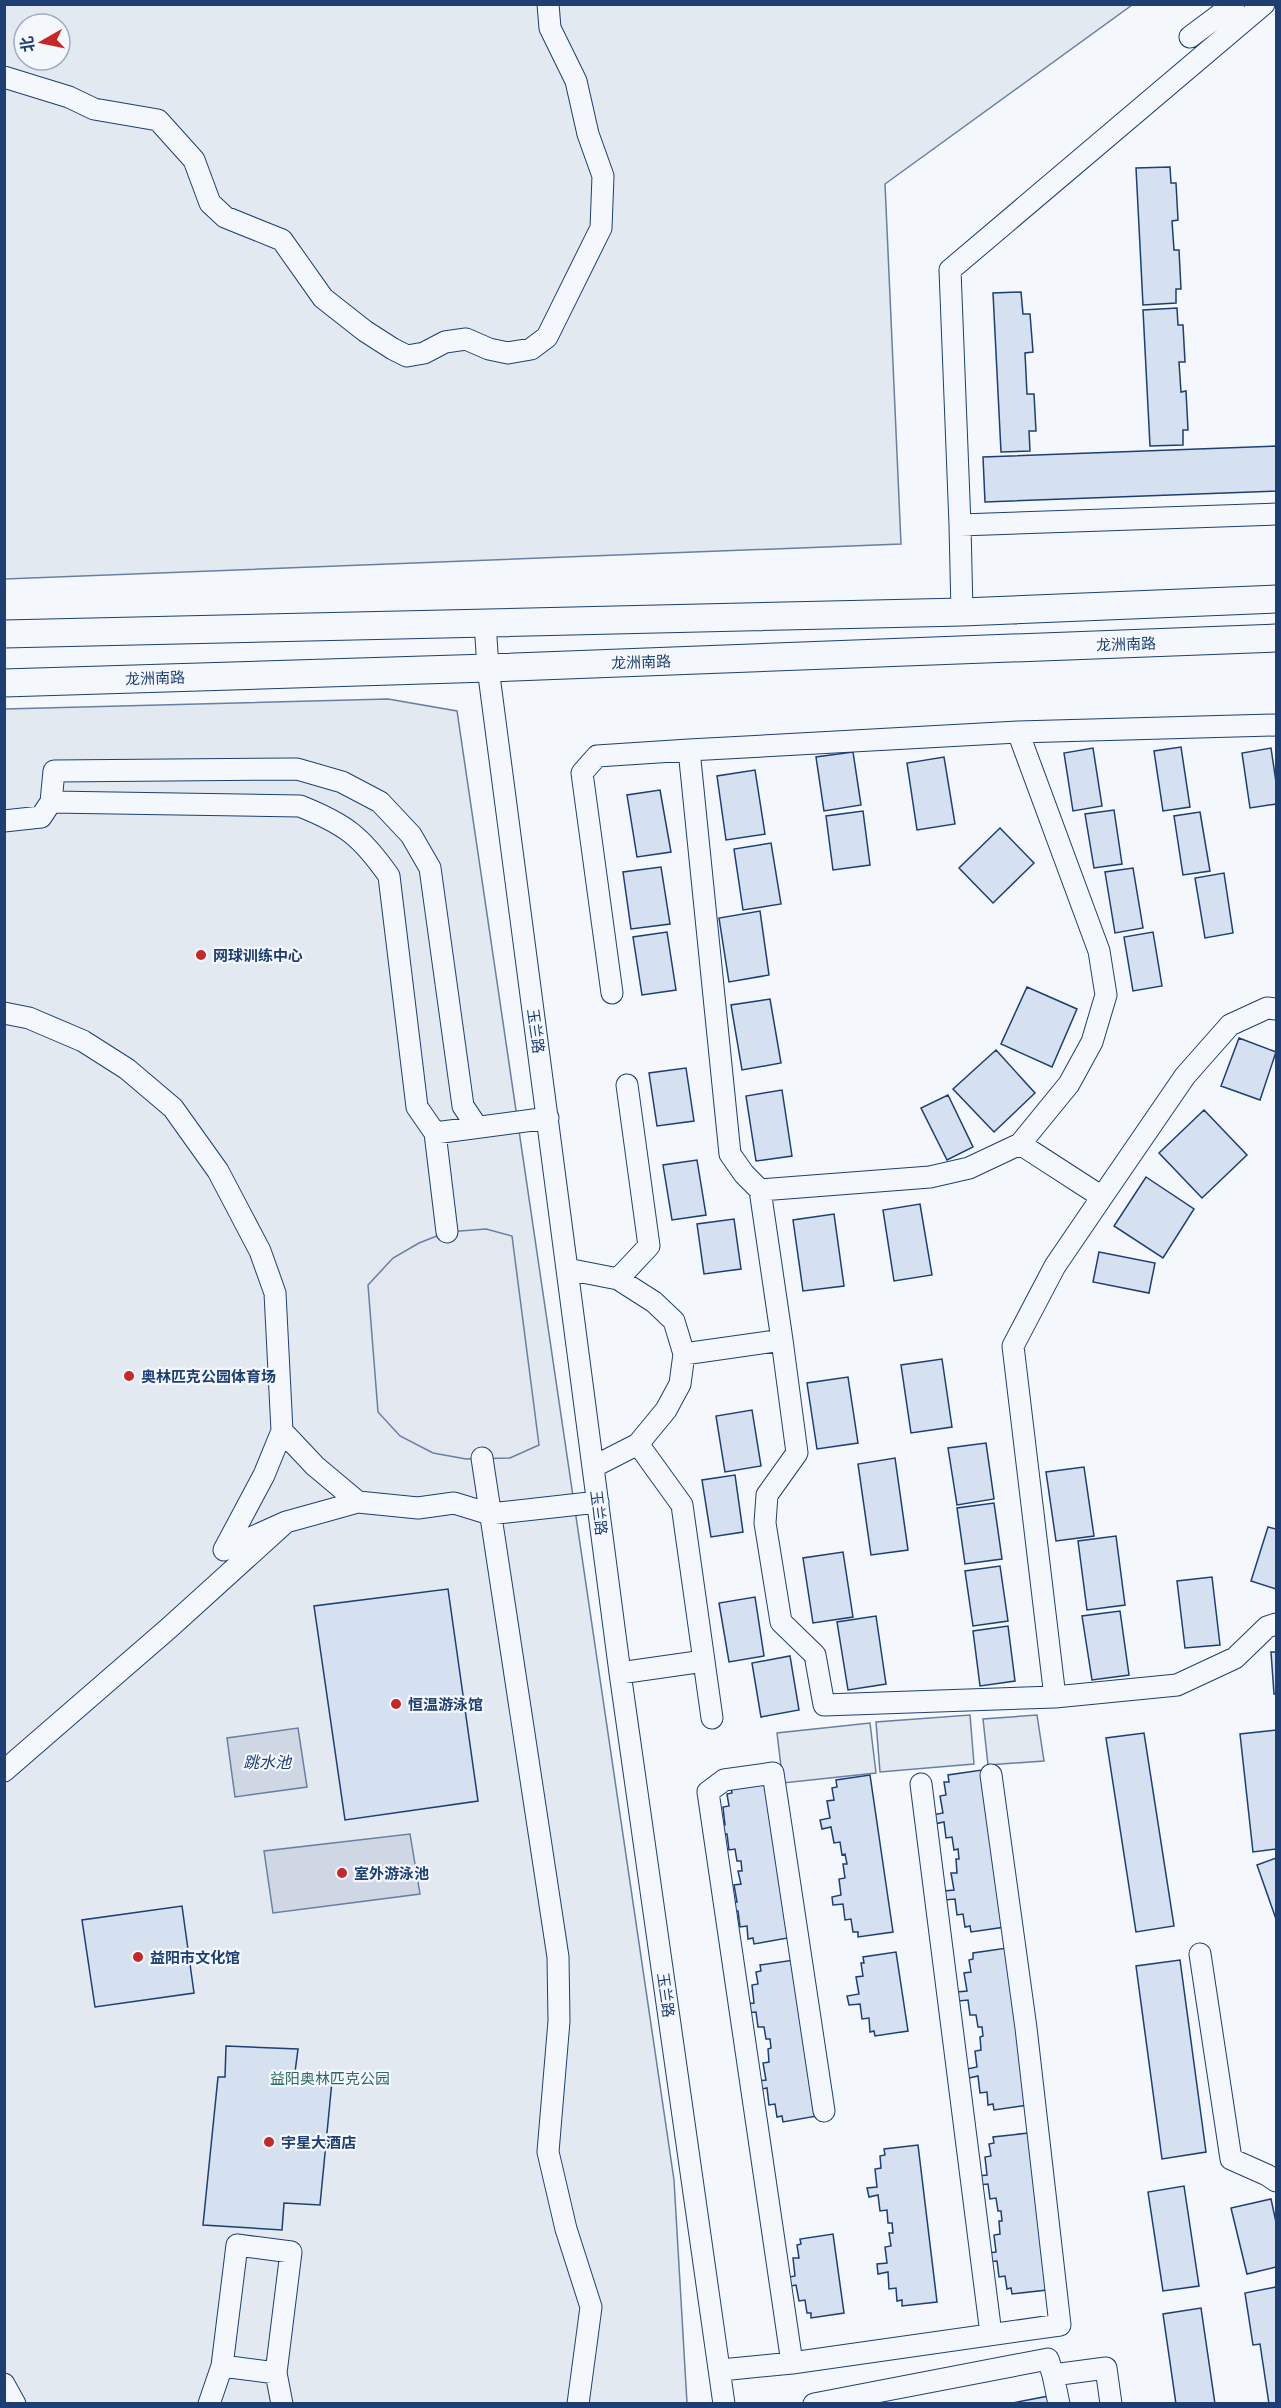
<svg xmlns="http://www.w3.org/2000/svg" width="1281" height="2408" viewBox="0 0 1281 2408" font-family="Quicksand,'Noto Sans SC',sans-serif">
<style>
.green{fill:#e3e9f0;stroke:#687fa3;stroke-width:1.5;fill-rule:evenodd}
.parking{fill:#e3e8f0;stroke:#687fa3;stroke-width:1.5}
.water{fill:#cfd7e4;stroke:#687fa3;stroke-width:1.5}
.building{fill:#d5e0f0;stroke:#1d3f73;stroke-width:1.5}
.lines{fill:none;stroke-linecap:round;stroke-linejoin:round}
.minor-casing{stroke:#1d3f73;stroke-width:23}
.major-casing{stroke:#1d3f73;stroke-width:29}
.minor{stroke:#f4f7fb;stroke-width:21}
.major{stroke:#f4f7fb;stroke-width:27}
.poi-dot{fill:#c62828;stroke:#f4f7fb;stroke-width:2}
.labels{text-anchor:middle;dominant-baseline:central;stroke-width:4.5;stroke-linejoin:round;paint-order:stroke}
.street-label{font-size:15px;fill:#1d3f73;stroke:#f4f7fb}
.poi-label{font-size:15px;font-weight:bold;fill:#1d3f73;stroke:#f4f7fb;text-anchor:start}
.park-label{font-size:15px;fill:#2c6c60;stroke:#f4f7fb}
.water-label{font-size:16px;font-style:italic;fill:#1d3f73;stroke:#f4f7fb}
</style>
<rect width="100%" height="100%" fill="#f4f7fb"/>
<path class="green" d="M 4,5 L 1132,5 L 885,184 L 901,544 L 5,579 ZM 24,24 L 60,24 L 60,60 L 24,60 Z
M 388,699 L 457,711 L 674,2180 L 687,2403 L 5,2403 L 5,709 Z
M 970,1715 L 974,1764 L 880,1772 L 876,1722 Z
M 1037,1715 L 1044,1761 L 988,1765 L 983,1719 Z
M 870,1723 L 876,1773 L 783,1783 L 777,1733 Z"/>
<path class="parking" d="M 486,1229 L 512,1236 L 539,1445 L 510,1458 L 466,1459 L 433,1453 L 400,1436 L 378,1412 L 368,1285 L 393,1258 L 419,1243 L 447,1232 Z"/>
<path class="water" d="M 298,1728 L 307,1787 L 235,1797 L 227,1738 Z
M 410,1834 L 420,1894 L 273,1913 L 264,1851 Z"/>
<path class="building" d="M 1170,167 L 1171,183 L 1176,183 L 1178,220 L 1172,221 L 1174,250 L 1179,250 L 1181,289 L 1176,289 L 1176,303 L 1143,305 L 1136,168 Z
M 1021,292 L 1023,314 L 1030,314 L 1033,352 L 1025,353 L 1027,394 L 1034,394 L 1036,431 L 1029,431 L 1030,451 L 1001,452 L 993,293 Z
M 1177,308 L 1178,325 L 1183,325 L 1185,362 L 1179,362 L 1181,392 L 1186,391 L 1188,430 L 1183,430 L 1183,445 L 1150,446 L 1143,310 Z
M 1276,446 L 1276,491 L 985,502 L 983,457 Z
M 1181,747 L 1190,807 L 1163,811 L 1154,751 Z
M 1093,748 L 1102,806 L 1073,811 L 1064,753 Z
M 1271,748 L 1276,782 L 1276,804 L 1250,808 L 1242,753 Z
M 853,752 L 861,805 L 824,811 L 816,757 Z
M 944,757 L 955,824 L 917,830 L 907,763 Z
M 755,770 L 765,834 L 726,840 L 717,776 Z
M 660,790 L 671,852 L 637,857 L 627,795 Z
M 1114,810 L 1122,864 L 1094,868 L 1085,814 Z
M 863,811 L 870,865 L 833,870 L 826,816 Z
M 1200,812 L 1210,871 L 1183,875 L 1174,816 Z
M 1000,828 L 1034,863 L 993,903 L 959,868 Z
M 771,843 L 781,904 L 743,910 L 734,849 Z
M 661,867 L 670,924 L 631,929 L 623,872 Z
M 1133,868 L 1143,928 L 1115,933 L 1105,872 Z
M 1224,873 L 1233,933 L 1205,938 L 1195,878 Z
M 760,911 L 769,975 L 729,982 L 719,918 Z
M 667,932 L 676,990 L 642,995 L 633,937 Z
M 1153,932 L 1162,986 L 1133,991 L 1124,937 Z
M 1027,987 L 1077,1009 L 1052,1067 L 1001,1044 Z
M 770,999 L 781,1063 L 742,1070 L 731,1005 Z
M 1239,1038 L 1276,1052 L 1260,1100 L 1221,1086 Z
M 996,1050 L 1035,1093 L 994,1132 L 953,1089 Z
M 686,1068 L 694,1121 L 657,1126 L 649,1073 Z
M 782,1090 L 792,1156 L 756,1161 L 746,1096 Z
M 948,1095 L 973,1147 L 947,1160 L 921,1108 Z
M 1204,1110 L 1247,1155 L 1202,1198 L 1159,1153 Z
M 697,1160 L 706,1215 L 672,1220 L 663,1165 Z
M 1146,1177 L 1194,1209 L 1163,1258 L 1114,1226 Z
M 920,1204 L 932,1275 L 894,1281 L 883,1210 Z
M 834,1214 L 844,1286 L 803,1291 L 793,1220 Z
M 734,1219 L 741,1269 L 704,1274 L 697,1224 Z
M 1099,1252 L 1155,1263 L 1149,1293 L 1093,1282 Z
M 942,1359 L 952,1427 L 911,1433 L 901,1365 Z
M 848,1377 L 858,1443 L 817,1449 L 807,1383 Z
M 752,1410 L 761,1466 L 725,1472 L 716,1416 Z
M 986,1443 L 994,1499 L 957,1505 L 948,1448 Z
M 895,1458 L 908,1550 L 871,1555 L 858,1464 Z
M 1084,1467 L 1094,1536 L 1056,1541 L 1046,1472 Z
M 735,1475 L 743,1532 L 711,1537 L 702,1480 Z
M 994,1503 L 1002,1559 L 965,1564 L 957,1508 Z
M 1268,1527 L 1276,1529 L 1276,1589 L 1251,1581 Z
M 1116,1536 L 1125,1605 L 1087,1610 L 1078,1541 Z
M 843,1552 L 853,1617 L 813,1623 L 803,1558 Z
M 1000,1566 L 1008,1621 L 973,1626 L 965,1571 Z
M 1212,1577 L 1220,1645 L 1185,1648 L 1177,1581 Z
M 448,1589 L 478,1801 L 345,1820 L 314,1606 Z
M 755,1597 L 764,1656 L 729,1662 L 719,1603 Z
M 1120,1611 L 1129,1675 L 1092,1680 L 1082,1616 Z
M 876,1616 L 886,1684 L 848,1690 L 837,1622 Z
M 1008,1626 L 1015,1681 L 980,1686 L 973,1631 Z
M 1271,1652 L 1276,1652 L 1276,1694 L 1274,1694 Z
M 790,1656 L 799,1710 L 761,1717 L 752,1663 Z
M 1276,1730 L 1276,1849 L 1253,1852 L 1240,1734 Z
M 1144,1733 L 1174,1926 L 1136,1932 L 1106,1738 Z
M 982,1770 L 1005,1927 L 971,1932 L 970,1926 L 965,1927 L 963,1914 L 957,1915 L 955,1899 L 945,1900 L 944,1891 L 954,1890 L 951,1873 L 957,1873 L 956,1859 L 959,1859 L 958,1849 L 954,1850 L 952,1837 L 946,1838 L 944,1822 L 934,1824 L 932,1815 L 943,1813 L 940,1796 L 946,1795 L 944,1782 L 949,1782 L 948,1775 Z
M 870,1775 L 893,1932 L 858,1937 L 858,1932 L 853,1932 L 851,1919 L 845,1920 L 843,1904 L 833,1905 L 832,1897 L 841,1895 L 839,1879 L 845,1878 L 843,1864 L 847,1864 L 845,1854 L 842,1855 L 840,1842 L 834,1843 L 831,1827 L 822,1829 L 820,1820 L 830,1818 L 827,1801 L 834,1800 L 832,1788 L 837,1787 L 836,1780 Z
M 765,1782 L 788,1938 L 754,1944 L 753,1938 L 748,1939 L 747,1926 L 740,1927 L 738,1911 L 728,1912 L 727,1903 L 737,1902 L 734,1885 L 741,1884 L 738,1871 L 742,1871 L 741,1861 L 737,1861 L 735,1849 L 729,1850 L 727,1834 L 717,1835 L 715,1827 L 725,1825 L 723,1807 L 729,1806 L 727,1794 L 732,1793 L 731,1787 Z
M 1276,1858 L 1276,1919 L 1257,1865 Z
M 182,1906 L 194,1993 L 95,2007 L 82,1920 Z
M 1007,1948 L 1028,2105 L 994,2110 L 993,2104 L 988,2105 L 987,2092 L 980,2093 L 978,2076 L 969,2078 L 967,2069 L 977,2067 L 975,2051 L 981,2050 L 980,2037 L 983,2036 L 982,2027 L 978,2027 L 976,2015 L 970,2015 L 968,2000 L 958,2001 L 957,1992 L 967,1991 L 964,1973 L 971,1972 L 969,1960 L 973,1959 L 973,1953 Z
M 896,1952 L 908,2031 L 875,2036 L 874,2031 L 870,2032 L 869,2018 L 862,2019 L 860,2004 L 849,2005 L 847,1996 L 859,1994 L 856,1977 L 863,1976 L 861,1963 L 864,1963 L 863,1957 Z
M 794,1960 L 817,2116 L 783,2122 L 782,2116 L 777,2117 L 775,2104 L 769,2105 L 767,2088 L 757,2090 L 756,2081 L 766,2080 L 763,2063 L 769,2062 L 768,2049 L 771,2048 L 770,2039 L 766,2039 L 764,2027 L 758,2027 L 756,2012 L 746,2013 L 744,2004 L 754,2003 L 752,1985 L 758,1984 L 756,1972 L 761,1971 L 760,1965 Z
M 1180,1960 L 1206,2152 L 1162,2159 L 1136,1966 Z
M 226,2046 L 298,2049 L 294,2080 L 332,2081 L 320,2205 L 284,2203 L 282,2230 L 203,2225 L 218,2077 L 225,2077 Z
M 1028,2133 L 1047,2290 L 1012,2294 L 1011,2288 L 1007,2289 L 1005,2276 L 999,2277 L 997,2261 L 987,2262 L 986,2253 L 996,2252 L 994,2235 L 1000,2234 L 999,2221 L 1002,2221 L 1001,2211 L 998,2211 L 996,2198 L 990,2199 L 988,2184 L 978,2185 L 977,2176 L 987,2175 L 985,2157 L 991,2156 L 989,2144 L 994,2143 L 993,2137 Z
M 918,2145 L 937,2302 L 902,2306 L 902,2300 L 897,2301 L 896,2288 L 889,2289 L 888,2272 L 878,2274 L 877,2264 L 887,2263 L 885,2247 L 891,2246 L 889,2233 L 893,2233 L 892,2223 L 888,2223 L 887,2210 L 880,2211 L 878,2195 L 869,2197 L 867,2188 L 877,2187 L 875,2169 L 881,2168 L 880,2156 L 885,2155 L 884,2149 Z
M 1184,2186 L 1199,2286 L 1163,2291 L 1148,2192 Z
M 1271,2199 L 1276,2222 L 1276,2267 L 1247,2274 L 1231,2208 Z
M 833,2234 L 844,2313 L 811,2318 L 811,2313 L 807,2313 L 805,2300 L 799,2301 L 796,2285 L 785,2287 L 784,2278 L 795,2276 L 793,2258 L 799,2258 L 797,2245 L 801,2244 L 800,2239 Z
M 1276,2287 L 1276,2404 L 1269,2404 L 1260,2344 L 1253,2345 L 1245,2293 Z
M 1201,2308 L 1215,2404 L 1176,2404 L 1163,2314 Z
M 1054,2395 L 1055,2404 L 1007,2404 Z"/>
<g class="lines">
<g class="minor-casing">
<path id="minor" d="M 1264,4 L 950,270 L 960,525 L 1276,514
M 1190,37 L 1234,4
M 4,77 L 69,97 L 94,109 L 158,120 L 194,160 L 210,203 L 225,217 L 282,240 L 323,298 L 365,331 L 393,349 L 407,356 L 424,353 L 445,342 L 466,339 L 489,349 L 508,353 L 531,349 L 547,337 L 601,228 L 603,176 L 588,134 L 576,81 L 550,28 L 548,4
M 960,525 L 962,612
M 485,622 L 488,668 L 620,1673 L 724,2404
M 1018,732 L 1276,725
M 689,750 L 1018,732 L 1099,951 L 1106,995 L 1092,1042 L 1069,1084 L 1020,1144
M 51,802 L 54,771 L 297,769 L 342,782 L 380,802 L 411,835 L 430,868 L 463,1106 L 477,1127
M 4,821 L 41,817 L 51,802 L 300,806 C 345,824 361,836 389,876 L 417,1107 L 435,1133 L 447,1232
M 612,993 L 582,773 L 597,756 L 689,750 L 730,1154 L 744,1174 L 760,1190
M 4,1013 L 29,1018 L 83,1041 L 127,1069 L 173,1108 L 218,1171 L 260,1251 L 275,1293 L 282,1431 L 315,1466 L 358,1502 L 418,1508 L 454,1503 L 490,1514 L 598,1502
M 435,1133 L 548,1118
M 1102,1197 L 1185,1076 L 1230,1025 L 1267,1008 L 1276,1009
M 567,1269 L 618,1279 L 654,1302 L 674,1321 L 684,1354 L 680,1384 L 666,1410 L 638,1444 L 593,1467
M 618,1279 L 649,1246 L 627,1085
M 684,1354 L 782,1340 L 797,1453 L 767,1495 L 765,1523 L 781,1622 L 815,1655 L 824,1705 L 1055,1697 L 1013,1346 L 1055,1266 L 1102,1197 L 1020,1144 L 969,1168 L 930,1177 L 760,1190 L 782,1340
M 282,1431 L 264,1475 L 224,1550 L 286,1522 L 358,1502
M 638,1444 L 682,1505 L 712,1718
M 482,1458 L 558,1957 L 559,2021 L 548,2152 L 566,2229 L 591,2307 L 578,2404
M 620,1673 L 704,1661
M 1055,1697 L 1177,1685 L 1235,1658 L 1267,1627 L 1276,1624
M 4,1771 L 169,1628 L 286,1522
M 921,1784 L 991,2334
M 1200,1954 L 1231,2159 L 1267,2175 L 1276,2181
M 792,2363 L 708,1792 L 724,1780 L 773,1773 L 824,2111
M 222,2366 L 276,2373
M 721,2370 L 792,2363 L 1060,2325 L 1026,2028 L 991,1775
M 4,2384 L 15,2404
M 209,2404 L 222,2366 L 237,2245 L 291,2252 L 276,2373 L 282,2404
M 814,2404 L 1048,2359 L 1053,2375
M 1059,2404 L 1053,2375 L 1106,2368 L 1111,2404"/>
</g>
<g class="major-casing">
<path id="major" d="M 4,634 L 962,612 L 1276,599
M 4,683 L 488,668 L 1276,638"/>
</g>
<use href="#minor" class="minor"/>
<use href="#major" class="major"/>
</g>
<g class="poi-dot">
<circle cx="201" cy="955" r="6"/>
<circle cx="129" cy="1376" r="6"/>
<circle cx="396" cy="1704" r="6"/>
<circle cx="342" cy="1873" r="6"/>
<circle cx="138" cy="1957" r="6"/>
<circle cx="269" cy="2142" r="6"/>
</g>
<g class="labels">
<g class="street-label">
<text transform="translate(1126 644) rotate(-2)">龙洲南路</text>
<text transform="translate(641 662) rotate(-2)">龙洲南路</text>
<text transform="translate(155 678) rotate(-2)">龙洲南路</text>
<text transform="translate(536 1031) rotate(82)">玉兰路</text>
<text transform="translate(599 1513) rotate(83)">玉兰路</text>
<text transform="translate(666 1995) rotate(82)">玉兰路</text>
</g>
<g class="poi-label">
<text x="213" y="955">网球训练中心</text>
<text x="141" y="1376">奥林匹克公园体育场</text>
<text x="408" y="1704">恒温游泳馆</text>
<text x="354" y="1873">室外游泳池</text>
<text x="150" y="1957">益阳市文化馆</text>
<text x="281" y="2142">宇星大酒店</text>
</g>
<g class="park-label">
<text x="330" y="2078">益阳奥林匹克公园</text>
</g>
<g class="water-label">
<text x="267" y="1762">跳水池</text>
</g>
</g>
<rect width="1281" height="2408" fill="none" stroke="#1d3f73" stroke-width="12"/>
<g transform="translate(42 42) rotate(261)"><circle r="28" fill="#f4f7fb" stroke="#9eadc5" stroke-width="1.5"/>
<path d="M0-4.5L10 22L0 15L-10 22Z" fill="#c62828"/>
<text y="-9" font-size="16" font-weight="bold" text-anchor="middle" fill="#1d3f73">北</text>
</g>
</svg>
